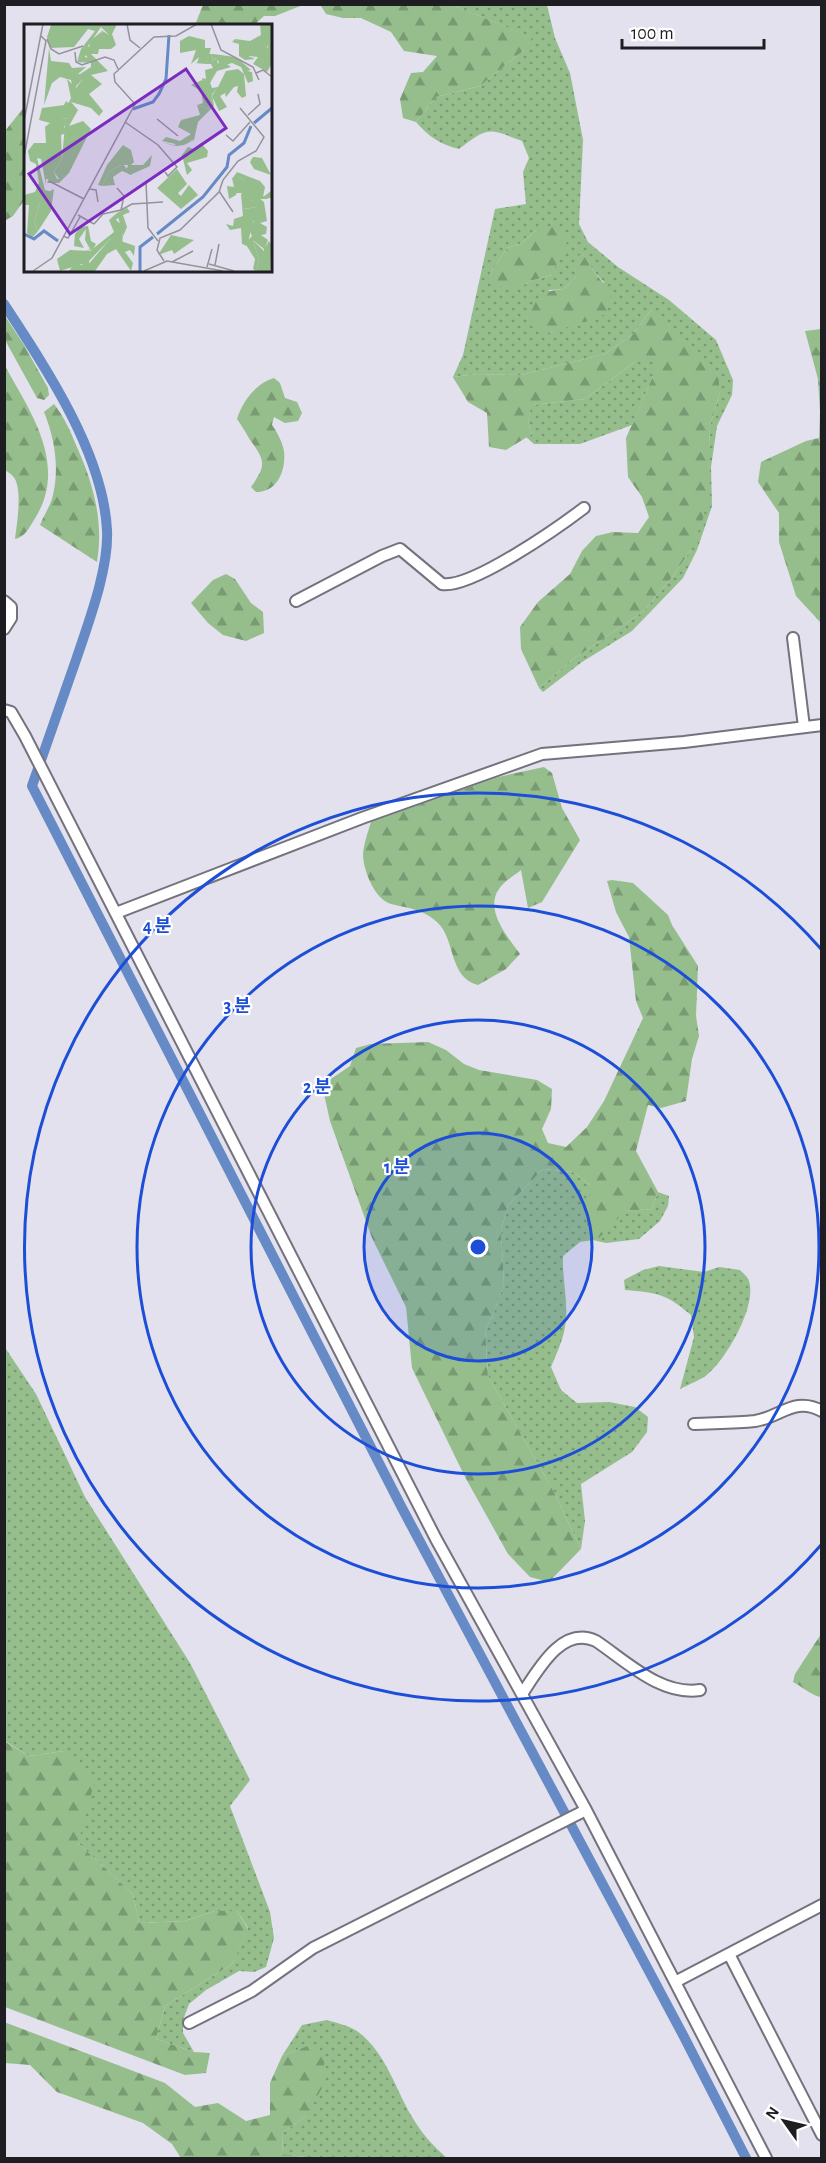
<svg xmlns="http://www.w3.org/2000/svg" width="826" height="2163" viewBox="0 0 826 2163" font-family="'Alegreya Sans','Noto Sans KR',sans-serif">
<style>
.grass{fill:url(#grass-dots);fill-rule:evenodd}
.forest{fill:url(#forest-firs)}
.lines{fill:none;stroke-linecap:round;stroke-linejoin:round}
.canal{stroke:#658ac5;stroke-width:10}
.minor-casing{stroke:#73727d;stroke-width:14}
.minor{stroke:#fff;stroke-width:10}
.ring{fill:none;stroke:#1d4ed8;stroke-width:3}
.inset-river{fill:none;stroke:#658ac5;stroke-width:3}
.inset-road{fill:none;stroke:#94939c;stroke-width:1.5}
.view{fill:#7b2cbf;fill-opacity:0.15;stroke:#7b2cbf;stroke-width:3}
.inset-edge{fill:none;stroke:#1e1e22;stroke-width:3}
.centre{fill:#1d4ed8;stroke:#fff;stroke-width:3}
.ring-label{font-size:18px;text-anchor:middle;font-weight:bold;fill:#1d4ed8;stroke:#fff;stroke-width:4.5;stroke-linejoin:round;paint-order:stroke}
</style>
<defs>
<pattern id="grass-dots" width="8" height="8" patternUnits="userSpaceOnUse" patternTransform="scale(1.5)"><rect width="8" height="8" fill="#95be8c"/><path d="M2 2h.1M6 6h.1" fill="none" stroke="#799a72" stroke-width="1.8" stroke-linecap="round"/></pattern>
<pattern id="forest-firs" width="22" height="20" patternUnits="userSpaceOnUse" patternTransform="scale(1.5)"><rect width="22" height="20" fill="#95be8c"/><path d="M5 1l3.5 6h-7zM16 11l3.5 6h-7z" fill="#799a72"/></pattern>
</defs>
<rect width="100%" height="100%" fill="#e2e1ed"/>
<path class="grass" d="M 453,5 L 547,5 L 555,38 L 570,73 L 583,140 L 579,224 L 588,242 L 618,267 L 669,300 L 716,340 L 733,380 L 732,395 L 717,426 L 711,467 L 712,506 L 697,550 L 683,578 L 632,631 L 582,662 L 543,692 L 539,688 L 572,660 L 644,611 L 673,576 L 690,551 L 707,498 L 710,425 L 720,393 L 651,310 L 634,333 L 605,354 L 521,375 L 477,374 L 453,377 L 463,355 L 495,209 L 526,204 L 523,172 L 529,158 L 522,141 C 488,128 489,126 459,149 C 441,145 428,136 416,122 L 436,97 L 480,86 L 523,51 L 532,38 ZM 536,230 L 552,275 L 530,281 L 522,286 L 496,286 L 490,274 L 507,248 L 522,243 ZM 583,254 L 595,273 L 604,282 L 575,323 L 550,333 L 549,290 L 564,289 L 576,277 Z
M 636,361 L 653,361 L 653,376 L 632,425 L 580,444 L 534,444 L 526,437 L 532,434 L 528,421 L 531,405 L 585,399 Z
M 543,1169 L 573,1172 L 590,1185 L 590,1202 L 625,1211 L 652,1209 L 658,1192 L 669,1196 L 668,1206 L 660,1221 L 639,1239 L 606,1243 L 593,1240 L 580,1242 L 563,1256 C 562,1280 569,1303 565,1327 C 563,1340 556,1355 551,1367 L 561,1390 L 577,1403 L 609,1402 L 635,1407 L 648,1417 L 647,1432 L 632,1452 L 581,1484 L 585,1521 L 581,1549 L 554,1492 L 488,1376 L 485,1329 L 493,1315 L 504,1284 L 501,1231 L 508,1205 Z
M 659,1266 L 704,1272 L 719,1267 L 740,1270 C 743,1273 748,1277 749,1281 C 757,1306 727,1357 709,1373 C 702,1380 689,1384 680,1389 L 694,1337 L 691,1315 C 665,1293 658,1293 625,1290 L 624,1280 L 643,1270 Z
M 4,1346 L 36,1394 L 85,1497 L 190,1663 L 250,1780 L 230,1806 L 270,1912 L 274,1938 L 266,1967 L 254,1972 L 239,1971 L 206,1990 L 189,2004 L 183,2020 L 183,2033 L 194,2052 L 156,2039 L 165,2006 L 232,1964 L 248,1928 L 237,1911 L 215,1911 L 185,1921 L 139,1923 L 133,1894 L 78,1843 L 64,1751 L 29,1756 L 5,1741 Z
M 327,2020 C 337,2023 349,2026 357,2031 C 387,2053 395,2090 414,2120 C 423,2135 434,2147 447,2158 L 312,2158 L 283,2154 L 282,2133 L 306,2116 L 307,2046 L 282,2056 L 302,2025 Z"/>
<path class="forest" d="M 203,5 L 203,4 L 303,5 L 275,16 L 264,16 L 254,25 L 195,25 Z
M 316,5 L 453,5 L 533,38 L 523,51 L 480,86 L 436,97 L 416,122 L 403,118 L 400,99 L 411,73 L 423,72 L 437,56 L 404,51 L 391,32 L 361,18 L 343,18 L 326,14 L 321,6 Z
M 25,106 L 25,199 L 13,216 L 6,220 L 5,131 Z
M 554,226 L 569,238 L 552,275 L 530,281 L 522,286 L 495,286 L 490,274 L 507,248 L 522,243 L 536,230 Z
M 583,254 L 595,273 L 611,292 L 607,314 L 550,333 L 539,331 L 528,319 C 538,297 538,291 564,289 L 576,277 L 574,257 Z
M 651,310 L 699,352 L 718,373 L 720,393 L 710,425 L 708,497 L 702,523 L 690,551 L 673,576 L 644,611 L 572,660 L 539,688 L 521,649 L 520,627 L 538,602 L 570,574 L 582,551 L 596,536 L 613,532 L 638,533 L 649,517 L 642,497 L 628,477 L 626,438 L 653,376 L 653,361 L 636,361 L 585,399 L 532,405 L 528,421 L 532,434 L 506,450 L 489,447 L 487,413 L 468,402 L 453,377 L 477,374 L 521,375 L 605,354 L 634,333 Z
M 5,316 L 24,345 L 48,388 L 49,395 L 44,400 L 37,398 L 5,340 Z
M 821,329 L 822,329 L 821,623 L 796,596 L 779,542 L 779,513 L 758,482 L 761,462 L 806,441 L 819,438 L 820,412 L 818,379 L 805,331 Z
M 5,366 C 31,413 69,466 34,520 C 29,528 25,537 15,539 C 17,523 22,493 15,479 C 13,475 8,472 5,470 Z
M 274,378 L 280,383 L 285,398 L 297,402 L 302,413 L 298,421 L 285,423 L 274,417 L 272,425 C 277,432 282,441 284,451 C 286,470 278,492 256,492 L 251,487 C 266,466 266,461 250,440 C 246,433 242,426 237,419 C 242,402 256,383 274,378 Z
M 54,404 C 64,417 70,430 76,445 C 93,482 104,521 97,562 L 40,525 C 43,517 49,508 52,499 C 60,470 55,439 44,412 Z
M 226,574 L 235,579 L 251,603 L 263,612 L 264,633 L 246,641 L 223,635 L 208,623 L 191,603 L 213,580 Z
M 544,767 L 552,773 L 562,808 L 580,840 L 542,902 L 528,908 L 521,870 C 515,875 503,882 499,889 C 484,910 508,937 520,954 L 506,969 L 478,985 C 448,977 456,939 437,922 C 423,909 408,908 391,904 C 374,899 363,869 363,854 C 364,843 368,832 371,822 L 498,777 Z
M 612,880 L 633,883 L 668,915 L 672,925 L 698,966 L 696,1016 L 699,1036 L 692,1059 L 686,1101 L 661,1108 L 648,1105 L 636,1151 L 658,1192 L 652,1209 L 625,1211 L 599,1238 L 587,1228 L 590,1185 L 573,1172 L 543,1169 L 508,1205 L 501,1231 L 504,1284 L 493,1315 L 485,1329 L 488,1376 L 554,1492 L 581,1549 L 549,1582 L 530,1577 L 508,1554 L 465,1477 L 412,1368 L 406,1307 L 372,1238 L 330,1121 L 322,1085 L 350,1066 L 356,1048 L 371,1044 L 428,1042 L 446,1050 L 464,1064 L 479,1070 L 537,1080 L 552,1089 L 551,1109 L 542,1129 L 548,1143 L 566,1147 L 587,1127 L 604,1101 L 643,1018 L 636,1001 L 629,937 L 616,912 L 607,881 Z
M 821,1634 L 821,1700 L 820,1697 C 809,1694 803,1687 793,1682 L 795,1674 Z
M 4,1741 L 29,1756 L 64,1751 L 94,1784 L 78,1843 L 133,1894 L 139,1923 L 185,1921 L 215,1911 L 237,1911 L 248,1929 L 232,1964 L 165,2006 L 156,2039 L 194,2052 L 210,2053 L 206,2073 L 185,2075 L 5,2007 Z
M 4,2022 L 165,2083 L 195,2107 L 218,2103 L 246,2121 L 270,2115 L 270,2083 L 282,2056 L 307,2046 L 325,2053 L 322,2088 L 306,2116 L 282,2133 L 283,2154 L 312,2158 L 181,2158 L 172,2144 L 143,2123 L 57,2092 L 30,2065 L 5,2063 Z"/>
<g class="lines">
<path class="canal" d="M 4,304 C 46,368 103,453 107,530 C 109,568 89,621 77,657 C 62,700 47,743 32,786 L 402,1508 L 682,2033 L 746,2158"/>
<g class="minor-casing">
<path id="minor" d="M 4,601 L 11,607 L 11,618 L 4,629
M 296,601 L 382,556 L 400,549 L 442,584 C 471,589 559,527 584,508
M 793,638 L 804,727
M 4,710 L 11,712 L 25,736 L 436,1539 L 586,1810 L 766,2158
M 116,913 L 362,818 L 542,754 L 684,742 L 822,725
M 694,1424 C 714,1423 735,1423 755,1421 C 781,1417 794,1396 822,1411
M 522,1694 C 538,1670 562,1625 596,1641 C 626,1661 661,1696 700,1690
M 729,1954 L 822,2135
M 675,1982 L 822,1905
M 189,2023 L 252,1991 L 313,1948 L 586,1810"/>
</g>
<use href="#minor" class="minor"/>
</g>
<circle cx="478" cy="1247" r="114" fill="#1d4ed8" fill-opacity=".12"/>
<g class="ring">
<circle cx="478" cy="1247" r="114"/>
<circle cx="478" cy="1247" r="227"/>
<circle cx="478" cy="1247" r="341"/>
<path d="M821 1545A454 454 0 1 1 821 949"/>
</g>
<g transform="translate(24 24)">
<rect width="248" height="248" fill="#e2e1ed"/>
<path d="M 236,0 L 247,0 L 247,41 L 243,48 L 229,40 L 234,33 L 224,32 L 230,24 L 240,24 L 242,28 L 244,22 L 219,23 L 211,15 L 226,17 L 237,11 ZM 77,8 L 84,12 L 87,25 L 75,25 L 74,30 L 67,30 L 84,47 L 67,51 L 78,60 L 65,70 L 79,87 L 75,92 L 67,84 L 47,78 L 54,86 L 45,102 L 59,97 L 67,105 L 45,149 L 35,159 L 23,159 L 25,154 L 35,155 L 30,148 L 38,135 L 41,101 L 38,95 L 45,94 L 47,86 L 43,82 L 47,74 L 43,55 L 52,64 L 58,56 L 53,52 L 67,43 L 67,39 L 53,38 L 58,32 L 64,34 L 66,17 ZM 184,30 L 189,30 L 188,37 L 193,34 L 194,41 L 200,38 L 207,43 L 193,47 L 186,59 L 185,63 L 189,81 L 187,71 L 188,68 L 194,64 L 188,70 L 190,82 L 174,98 L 170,116 L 160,121 L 153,122 L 147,121 L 138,118 L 149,121 L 169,116 L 169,107 L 157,96 L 176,91 L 173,81 L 185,85 L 178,54 L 182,55 L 181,46 L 189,44 L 187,40 L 170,40 L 183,39 ZM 99,140 L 108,151 L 98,147 L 89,153 L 91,161 L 78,162 L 86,147 ZM 216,153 L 236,171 L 245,175 L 232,175 L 214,163 L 212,171 L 205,175 L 203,162 L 210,163 L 208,154 ZM 30,165 L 27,187 L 14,207 L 10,198 L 16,179 L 20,170 ZM 220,168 L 229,178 L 220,185 L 233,183 L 223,222 L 218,220 L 217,204 L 206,206 L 202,200 L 209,202 L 210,195 L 219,192 L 217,170 ZM 103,184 L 106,188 L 99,191 L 103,203 L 97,217 L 111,222 L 110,232 L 106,226 L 101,228 L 109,239 L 107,247 L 92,225 L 83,230 L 71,247 L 45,247 L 50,240 L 63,242 L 86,215 L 96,222 L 97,215 L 99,211 L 93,189 ZM 64,202 L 67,217 L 72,220 L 69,225 L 59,228 L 66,225 L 61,216 L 62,205 L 55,215 L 60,224 L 50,222 L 51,210 L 57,203 ZM 147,211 L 170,216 L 150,230 L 148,226 L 134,231 ZM 229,216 L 240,227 L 247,220 L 246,247 L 232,247 L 235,236 Z" fill="#95be8c"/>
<path d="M 27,1 L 93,0 L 88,10 L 92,21 L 87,25 L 77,6 L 85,11 L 77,3 L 64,22 L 68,26 L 64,35 L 62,31 L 58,36 L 58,32 L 53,38 L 57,25 L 71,7 L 64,5 L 50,23 L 26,24 L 23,13 ZM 165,12 L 181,16 L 181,24 L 187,24 L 183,39 L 173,39 L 175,33 L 167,40 L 172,26 L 156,29 L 156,17 ZM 211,15 L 219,22 L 243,20 L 243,28 L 230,24 L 231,29 L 224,32 L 231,35 L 221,36 L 215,32 L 215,20 L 208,18 ZM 25,24 L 27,37 L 45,39 L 48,44 L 62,43 L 54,50 L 60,51 L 54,52 L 58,56 L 52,62 L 51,76 L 47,56 L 36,53 L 28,59 L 20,81 ZM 189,30 L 212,33 L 227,46 L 223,47 L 228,48 L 229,57 L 224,59 L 217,43 L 208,39 L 192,44 L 195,38 L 192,34 L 188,37 ZM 214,45 L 220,50 L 222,72 L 218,74 L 213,68 L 214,62 L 210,63 L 202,73 L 201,69 L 196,72 L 203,83 L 195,87 L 188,72 L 193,64 L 187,71 L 188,83 L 184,65 L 186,58 L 188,64 L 194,63 L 202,47 ZM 178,56 L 182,60 L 185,85 L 173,81 L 179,79 L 177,67 L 167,61 ZM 42,77 L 51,85 L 45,94 L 38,95 L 43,97 L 40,103 L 44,108 L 37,111 L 38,135 L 30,148 L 34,157 L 22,155 L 22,161 L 17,135 L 13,134 L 21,166 L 29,168 L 20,170 L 21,175 L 16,179 L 10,198 L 14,207 L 8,214 L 3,209 L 5,181 L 0,181 L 0,171 L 11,168 L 15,159 L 12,140 L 6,137 L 4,127 L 10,119 L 22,119 L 21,103 L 26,99 L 15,96 L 18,84 L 40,81 ZM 157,96 L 171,107 L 170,115 L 156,121 L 138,117 L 142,113 L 156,117 L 167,110 L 154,103 ZM 177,119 L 184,127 L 183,133 L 163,139 L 168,146 L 163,151 L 158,131 L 164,123 L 170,125 ZM 99,121 L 107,126 L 110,138 L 107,141 L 119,141 L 128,131 L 126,142 L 106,151 L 102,148 L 104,141 L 97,141 L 86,147 L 78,162 L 74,161 L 83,141 ZM 229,133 L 238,134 L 247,151 L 230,145 L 226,138 ZM 213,148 L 236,157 L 241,163 L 239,173 L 247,167 L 247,174 L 237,174 L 216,153 L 208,155 ZM 215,158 L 240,178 L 243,197 L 236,199 L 243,203 L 242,210 L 237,211 L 244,216 L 241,223 L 245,217 L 247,220 L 240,232 L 240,225 L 229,216 L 235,236 L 232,247 L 229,245 L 231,235 L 221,219 L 228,212 L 225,205 L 230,197 L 226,194 L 233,183 L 218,185 L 229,176 L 220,180 L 224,173 L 220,169 L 208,169 ZM 93,189 L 96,192 L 92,196 L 99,202 L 98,225 L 86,215 L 65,237 L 67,247 L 60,246 L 58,240 L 36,247 L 33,235 L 46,226 L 66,227 L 90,208 L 85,196 Z" fill="#95be8c"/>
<path d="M 153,145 L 163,160 L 154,169 L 157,172 L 165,161 L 174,171 L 157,185 L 133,164 Z" fill="#95be8c"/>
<path class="inset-river" d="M 109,85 L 129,78 L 135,70 L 142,55 L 145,11M 230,99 L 248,84M 0,210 L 10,215 L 20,207 L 34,217M 133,210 L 179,173 L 203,143 L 205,131 L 220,119 L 227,102M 116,247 L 116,223 L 129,213"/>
<path class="inset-road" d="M 103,0 L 106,16 L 116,24M 187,0 L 197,26 L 229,43 L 235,56M 23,15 L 27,25 L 35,30 L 59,22M 51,28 L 52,38 L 58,41 L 81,33 L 90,36 L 94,45M 232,49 L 239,46 L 248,53M 224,91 L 236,80 L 234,70M 133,95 L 154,112M 0,97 L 19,0M 101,98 L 134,121 L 153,143 L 144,152 L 141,148M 202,111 L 209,117 L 226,98M 0,133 L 22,17 L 16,11M 25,157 L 60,175M 122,158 L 124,204 L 134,217M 65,165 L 72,166 L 74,178M 195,167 L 209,188M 97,186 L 108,180 L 139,178M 54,191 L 70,200M 70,200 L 79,190 L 97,186 L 100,172 L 93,164M 39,212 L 44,214 L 56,193M 140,237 L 133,226 L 136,214 L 156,206 L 195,168 L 199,156 L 214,137 L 232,127 L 240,113 L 216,84M 148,238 L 169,227M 185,240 L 210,247M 191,241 L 195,220M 183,243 L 188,225M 9,247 L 28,234 L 111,80 L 91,58 L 90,50 L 130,13 L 152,12 L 173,0M 120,247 L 143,237 L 199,247"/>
<path class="view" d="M 162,45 L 202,104 L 46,210 L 5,150 Z"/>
<rect width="248" height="248" class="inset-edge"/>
</g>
<circle cx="478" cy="1247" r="9" class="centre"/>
<g class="ring-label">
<text x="157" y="932">4 분</text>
<text x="237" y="1012">3 분</text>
<text x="317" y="1093">2 분</text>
<text x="397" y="1173">1 분</text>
</g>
<rect width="826" height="2163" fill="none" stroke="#1e1e22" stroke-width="12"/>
<g transform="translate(784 2121) rotate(304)" stroke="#ffffff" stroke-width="4.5" paint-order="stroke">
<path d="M0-4.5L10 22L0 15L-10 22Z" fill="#1e1e22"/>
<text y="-9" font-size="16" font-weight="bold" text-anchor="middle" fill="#1e1e22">N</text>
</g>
<path d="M622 39v9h142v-9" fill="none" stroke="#1e1e22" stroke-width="3"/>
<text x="631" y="39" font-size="18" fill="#1e1e22" stroke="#ffffff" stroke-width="4.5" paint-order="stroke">100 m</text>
</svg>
